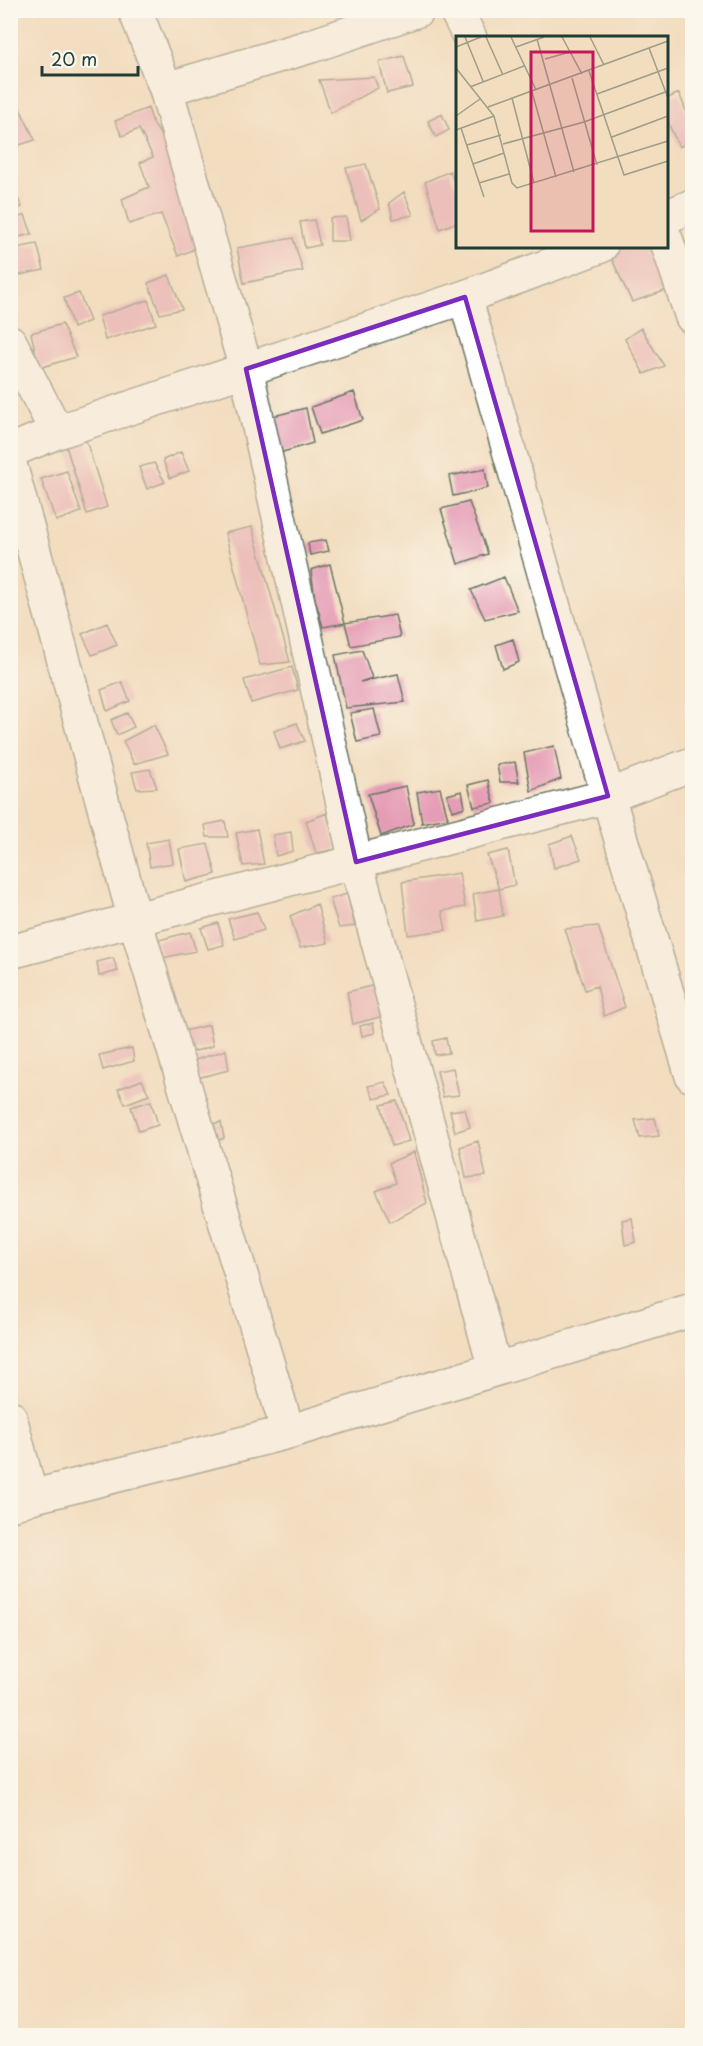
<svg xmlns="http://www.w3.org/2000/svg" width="703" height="2046" viewBox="0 0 703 2046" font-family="'Playpen Sans',sans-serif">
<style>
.building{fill:#e59cb5}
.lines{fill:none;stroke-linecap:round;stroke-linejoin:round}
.minor-casing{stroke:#697565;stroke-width:36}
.minor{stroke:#fff;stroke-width:33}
.marked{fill:none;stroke:#7b2cbf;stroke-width:4.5;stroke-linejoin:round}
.inset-road{fill:none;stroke:#9e9d87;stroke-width:1.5}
.view{fill:#c2185b;fill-opacity:0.15;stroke:#c2185b;stroke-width:3}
.inset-edge{fill:none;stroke:#1f3d34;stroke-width:3}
</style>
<rect width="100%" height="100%" fill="#fbf7ec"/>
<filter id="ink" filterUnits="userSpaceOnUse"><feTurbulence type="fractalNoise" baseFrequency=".0167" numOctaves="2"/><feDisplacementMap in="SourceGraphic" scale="12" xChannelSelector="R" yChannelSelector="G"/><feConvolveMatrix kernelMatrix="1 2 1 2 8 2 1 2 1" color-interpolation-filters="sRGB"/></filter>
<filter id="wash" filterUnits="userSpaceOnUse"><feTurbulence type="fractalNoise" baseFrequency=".008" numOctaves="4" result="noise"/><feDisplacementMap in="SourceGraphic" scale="24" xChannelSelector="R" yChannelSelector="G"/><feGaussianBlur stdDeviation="1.35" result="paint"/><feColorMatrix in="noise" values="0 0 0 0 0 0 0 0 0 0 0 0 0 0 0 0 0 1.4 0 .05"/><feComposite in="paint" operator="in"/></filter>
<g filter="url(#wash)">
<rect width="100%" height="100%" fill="#f2ddbf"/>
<g id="blocks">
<path class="building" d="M 404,56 L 413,87 L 387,93 L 379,62 Z
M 374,77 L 378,88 L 331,113 L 319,80 Z
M 679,93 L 692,126 L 692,141 L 679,147 L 666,118 L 666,99 Z
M 14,96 L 35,140 L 10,148 L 10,97 Z
M 148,108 L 153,123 L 170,150 L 206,244 L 178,256 L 161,214 L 129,224 L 122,199 L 149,187 L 140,163 L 153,157 L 139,129 L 122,136 L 115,121 Z
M 442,114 L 449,130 L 436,137 L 428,121 Z
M 366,164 L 380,209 L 361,220 L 346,168 Z
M 450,171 L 457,191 L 457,222 L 440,229 L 425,182 Z
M 10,181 L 22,207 L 10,211 Z
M 404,192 L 413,215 L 393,219 L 389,203 Z
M 25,215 L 32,234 L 10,239 L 10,220 Z
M 346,217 L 350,241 L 330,241 L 330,218 Z
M 314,220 L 320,245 L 305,248 L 300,222 Z
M 293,238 L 303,271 L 244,283 L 237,248 Z
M 37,244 L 44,270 L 10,277 L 10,249 Z
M 622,246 L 657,246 L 673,288 L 632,302 L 609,253 Z
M 169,275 L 182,309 L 160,314 L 148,283 Z
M 79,293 L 90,321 L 73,328 L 64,298 Z
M 148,300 L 156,324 L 105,340 L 99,316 Z
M 62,324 L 76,357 L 39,368 L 31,333 Z
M 641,328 L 664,366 L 644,374 L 625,339 Z
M 354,392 L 363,420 L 320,434 L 311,407 Z
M 306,408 L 313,443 L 273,455 L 265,418 Z
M 86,440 L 107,507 L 87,514 L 66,446 Z
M 181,452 L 189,471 L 170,478 L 163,460 Z
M 154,463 L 165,482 L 147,489 L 139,467 Z
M 485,469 L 488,488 L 453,496 L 449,476 Z
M 67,471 L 81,512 L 56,521 L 41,479 Z
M 469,502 L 488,554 L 458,564 L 441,509 Z
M 252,527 L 290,662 L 260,665 L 225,533 Z
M 326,540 L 329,551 L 310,555 L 308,543 Z
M 330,564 L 345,623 L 395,615 L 400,637 L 351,646 L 345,623 L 323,627 L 315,599 L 311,570 Z
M 504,577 L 518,611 L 485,619 L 471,590 Z
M 107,623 L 117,645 L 92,655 L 82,634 Z
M 513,639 L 519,662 L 503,669 L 496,645 Z
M 362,650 L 372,678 L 360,682 L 398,674 L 405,702 L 346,708 L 335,655 Z
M 292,667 L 298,690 L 251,703 L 244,680 Z
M 122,682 L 130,701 L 107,711 L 101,690 Z
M 374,709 L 381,737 L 357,742 L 350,713 Z
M 127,713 L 134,727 L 117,735 L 111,720 Z
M 297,723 L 305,741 L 280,749 L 274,731 Z
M 154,725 L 168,754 L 134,764 L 123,741 Z
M 554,746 L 561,779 L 531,791 L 524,753 Z
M 515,762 L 519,782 L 500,782 L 497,765 Z
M 150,769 L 157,788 L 137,789 L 132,772 Z
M 488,780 L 494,803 L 474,807 L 468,785 Z
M 406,786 L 414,824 L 381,836 L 368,794 Z
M 440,788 L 448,818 L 422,823 L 417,792 Z
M 462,791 L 465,807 L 453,811 L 447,795 Z
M 327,813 L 337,849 L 316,853 L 306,821 Z
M 225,821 L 228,837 L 207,837 L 205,825 Z
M 257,829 L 264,864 L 243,866 L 236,833 Z
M 291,832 L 293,851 L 276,856 L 273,835 Z
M 572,836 L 581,859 L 554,868 L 549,844 Z
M 169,839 L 173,863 L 150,867 L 146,843 Z
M 208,844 L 216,874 L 186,882 L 179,849 Z
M 508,850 L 515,885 L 499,889 L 487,855 Z
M 459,873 L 465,907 L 442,911 L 446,930 L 408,935 L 402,882 Z
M 499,889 L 503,916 L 477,921 L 473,894 Z
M 347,894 L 355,926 L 339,928 L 330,899 Z
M 317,904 L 328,943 L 300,948 L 290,916 Z
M 257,912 L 264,930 L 235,939 L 228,919 Z
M 218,923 L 224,945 L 208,949 L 201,928 Z
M 598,926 L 625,1007 L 604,1016 L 597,986 L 585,990 L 565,929 Z
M 190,932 L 196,951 L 162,958 L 155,941 Z
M 113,958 L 118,971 L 99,976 L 97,962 Z
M 10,980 L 18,1001 L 10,1003 Z
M 375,985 L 384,1016 L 353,1024 L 347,992 Z
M 373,1023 L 375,1033 L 362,1036 L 360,1026 Z
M 209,1025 L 213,1046 L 192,1052 L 184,1031 Z
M 446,1038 L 449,1053 L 435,1055 L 433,1041 Z
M 132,1048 L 134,1061 L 103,1070 L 99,1055 Z
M 226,1050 L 229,1070 L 197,1078 L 192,1061 Z
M 453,1068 L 459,1095 L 443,1097 L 437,1071 Z
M 142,1080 L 149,1095 L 125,1104 L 118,1089 Z
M 385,1082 L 391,1095 L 374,1099 L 368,1086 Z
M 151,1101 L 158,1125 L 139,1131 L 131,1107 Z
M 397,1101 L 409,1141 L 392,1146 L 381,1105 Z
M 465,1109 L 470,1127 L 455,1132 L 450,1111 Z
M 655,1118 L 659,1136 L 640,1138 L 635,1120 Z
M 221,1122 L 224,1138 L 209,1144 L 201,1127 Z
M 478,1141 L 486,1176 L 466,1178 L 460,1147 Z
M 414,1152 L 427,1203 L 390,1222 L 376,1191 L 396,1183 L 389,1163 Z
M 632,1218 L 636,1242 L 625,1245 L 622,1220 Z"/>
</g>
</g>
<g filter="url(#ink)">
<use href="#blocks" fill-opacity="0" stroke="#697565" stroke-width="1.5"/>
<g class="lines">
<g class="minor-casing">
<path id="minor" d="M 135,10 L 166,89 L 246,369 L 356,862 L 495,1369
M 456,10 L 470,38
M 166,89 L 311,46 L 418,10
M 666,217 L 692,206
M 666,239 L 692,317
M 465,297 L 608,796 L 692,1076
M 10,342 L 57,432
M 10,451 L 57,432 L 465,297 L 601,246
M 10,464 L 135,920 L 288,1432
M 10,952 L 608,796 L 692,764
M 10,1417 L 31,1497
M 10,1505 L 31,1497 L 288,1432 L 692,1310"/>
</g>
<use href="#minor" class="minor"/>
</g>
</g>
<path d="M0 0H703V2046H0ZM 465,297 L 608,796 L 356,862 L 246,369 Z" fill="#f2ddbf" fill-opacity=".55" fill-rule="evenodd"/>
<path class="marked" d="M 465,297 L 608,796 L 356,862 L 246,369 Z"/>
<g transform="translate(456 36)">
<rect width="212" height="212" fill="#f2ddbf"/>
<path class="inset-road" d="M 9,1 L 27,45M 30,1 L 47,39M 55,1 L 80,54M 106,1 L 126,38M 134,1 L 148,29M 81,3 L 118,136M 0,11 L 25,1M 60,11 L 88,1M 193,12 L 212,62M 89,23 L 114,16M 0,32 L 38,80 L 56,147 L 61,152 L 212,105M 133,35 L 168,139 L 212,125M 116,42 L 141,129M 14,51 L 68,30M 76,56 L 100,141M 141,58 L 212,32M 56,62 L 78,147M 32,71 L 212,5M 0,80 L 24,63M 5,92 L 28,161M 0,94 L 38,80M 156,101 L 212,80M 47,108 L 128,86 L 212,55M 11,109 L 45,99M 17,128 L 48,117M 23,147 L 53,138"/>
<path class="view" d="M 75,16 L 137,16 L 137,195 L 75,195 Z"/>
<rect width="212" height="212" class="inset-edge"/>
</g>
<rect width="703" height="2046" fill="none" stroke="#fbf7ec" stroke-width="36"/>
<path d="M42 66v9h96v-9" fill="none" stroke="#1f3d34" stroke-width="3"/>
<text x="51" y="66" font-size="18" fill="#1f3d34" stroke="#fbf7ec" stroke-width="4.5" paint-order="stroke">20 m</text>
</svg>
